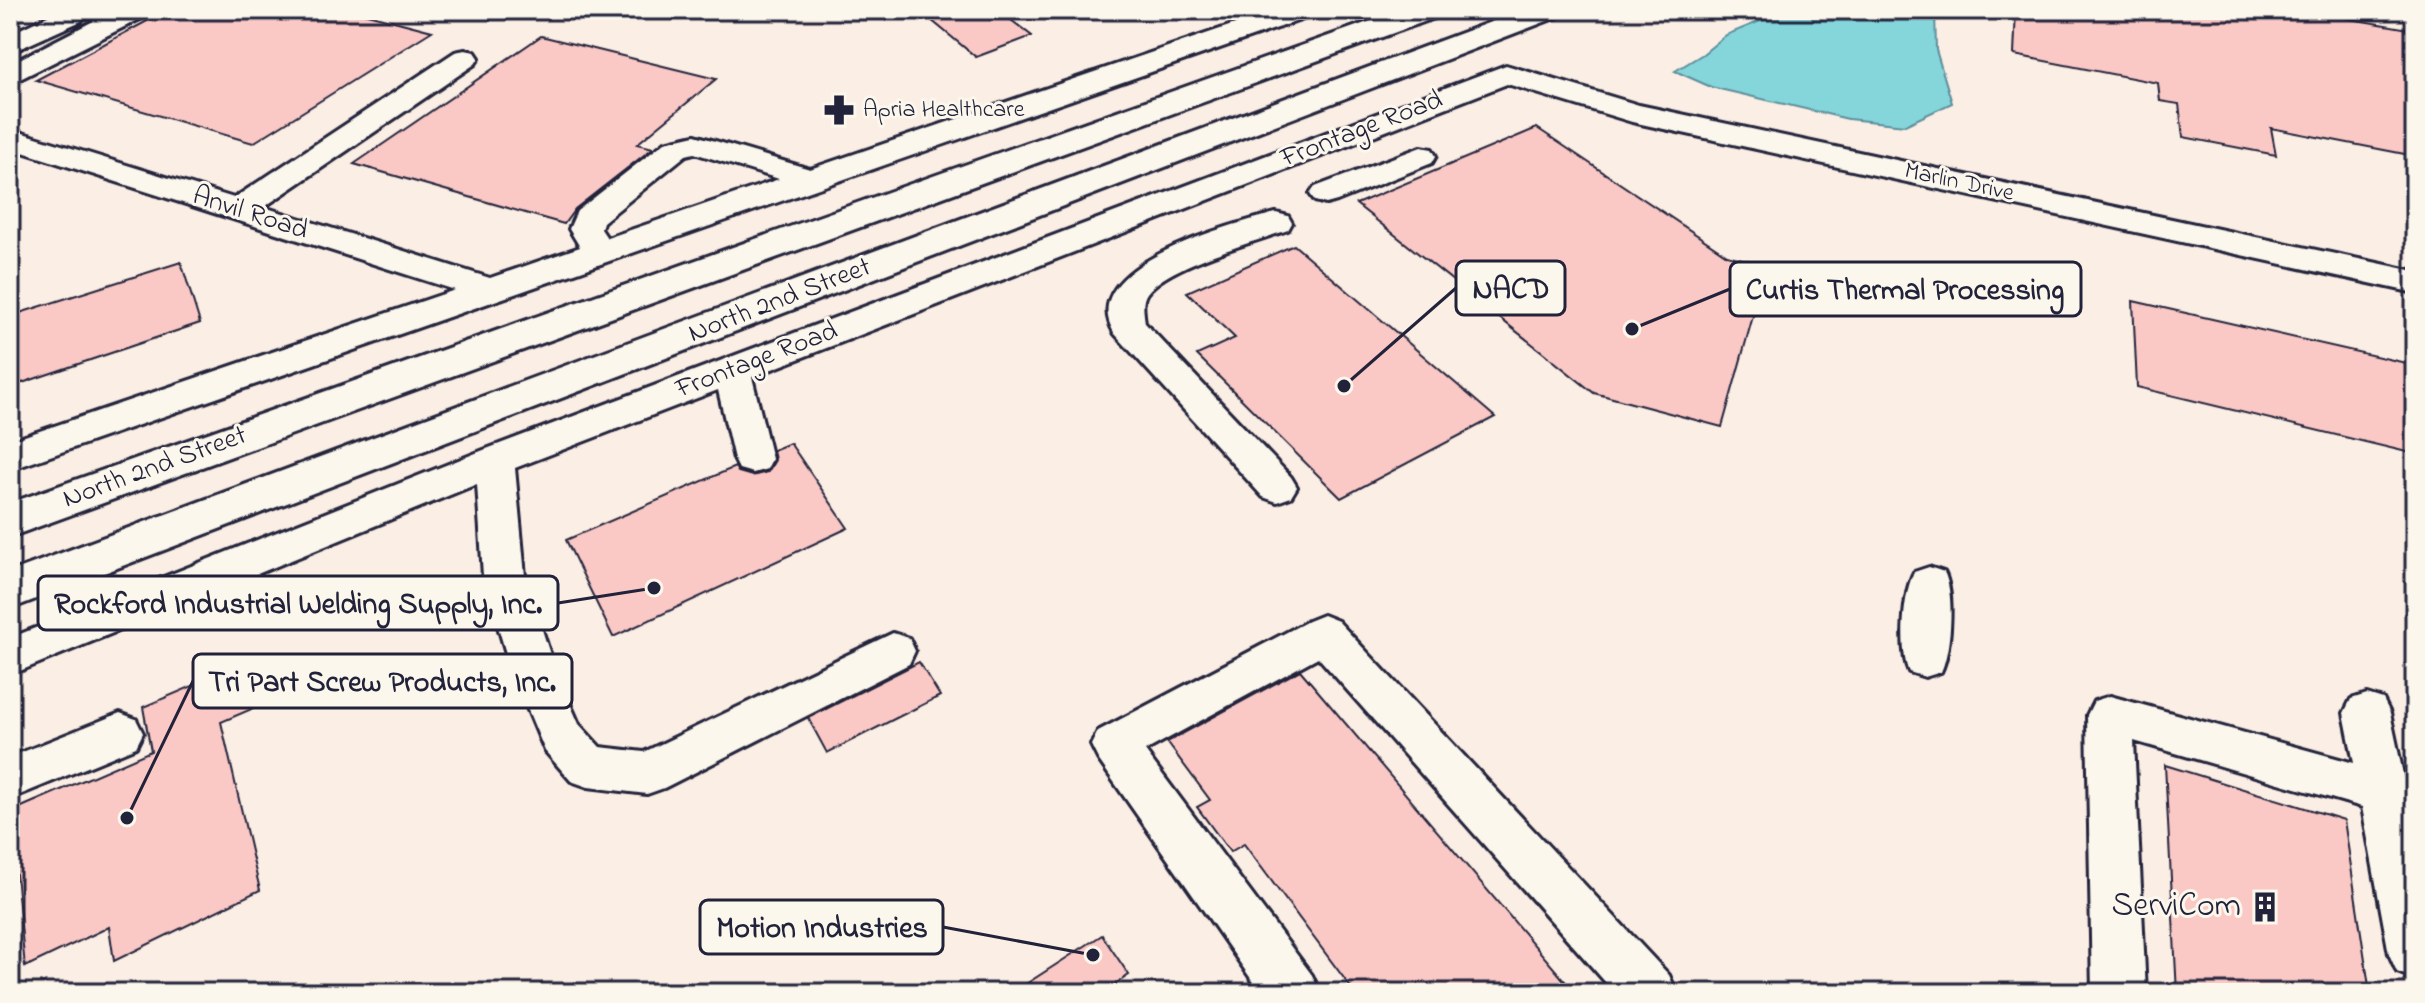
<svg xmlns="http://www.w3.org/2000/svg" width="2425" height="1003" viewBox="0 0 2425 1003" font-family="'Indie Flower',sans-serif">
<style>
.water{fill:#84d6db;stroke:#5d8e9b;stroke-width:2}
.building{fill:#fac9c6;stroke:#22223b;stroke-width:2}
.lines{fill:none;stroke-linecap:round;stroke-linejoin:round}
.minor-casing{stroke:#22223b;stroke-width:6}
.major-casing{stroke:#22223b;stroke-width:6}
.minor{fill:#fbf7ec;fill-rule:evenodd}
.major{fill:#fbf7ec;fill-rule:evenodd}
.labels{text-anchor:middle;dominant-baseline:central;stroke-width:6;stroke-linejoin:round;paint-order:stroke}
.far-poi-label{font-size:24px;fill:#22223b;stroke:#fbf7ec;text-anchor:start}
.far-street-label{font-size:24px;fill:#22223b;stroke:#fbf7ec}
.street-label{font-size:28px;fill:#22223b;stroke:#fbf7ec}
.near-poi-label{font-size:34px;fill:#22223b;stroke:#fbf7ec;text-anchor:end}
.leader{fill:none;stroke:#22223b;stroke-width:3}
.callout-dot{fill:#22223b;stroke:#fbf7ec;stroke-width:3}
.callout{fill:#fbf7ec;stroke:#22223b;stroke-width:3}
.callout-label{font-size:30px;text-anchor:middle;font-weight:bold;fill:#22223b}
</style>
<rect width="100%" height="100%" fill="#fbeee4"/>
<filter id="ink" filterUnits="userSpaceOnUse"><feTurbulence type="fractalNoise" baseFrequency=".0125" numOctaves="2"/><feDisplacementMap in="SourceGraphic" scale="16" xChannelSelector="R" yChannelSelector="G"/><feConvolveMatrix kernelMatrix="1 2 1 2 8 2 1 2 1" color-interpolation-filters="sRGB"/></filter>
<g filter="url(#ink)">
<path class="water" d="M 1787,10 L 1935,10 L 1936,50 L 1952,103 L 1905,125 L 1848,119 L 1711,87 L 1675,71 L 1703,54 L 1726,35 Z"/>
<path class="building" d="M 168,10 L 352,10 L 432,31 L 253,143 L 36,80 Z
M 919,10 L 998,10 L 1032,36 L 976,57 Z
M 2016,10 L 2115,10 L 2152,17 L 2152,10 L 2298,10 L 2415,30 L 2415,156 L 2271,128 L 2276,155 L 2183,137 L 2179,104 L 2160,101 L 2158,83 L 2014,55 Z
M 541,36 L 716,79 L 637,144 L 653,148 L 575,209 L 564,224 L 354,164 Z
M 1537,128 L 1727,255 L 1767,266 L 1722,427 L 1594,393 L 1356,204 Z
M 1294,245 L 1495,417 L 1341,498 L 1197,355 L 1235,338 L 1187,292 Z
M 181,262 L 200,323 L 10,387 L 10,316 Z
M 2133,301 L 2415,365 L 2415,454 L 2137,387 Z
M 790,443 L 848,528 L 613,637 L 566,540 L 735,467 L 738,472 L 752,476 L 768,472 L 775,460 L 773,450 Z
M 249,662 L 261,705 L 221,722 L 260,890 L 114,961 L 109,927 L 25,967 L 10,812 L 151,751 L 143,707 Z
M 919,662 L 940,696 L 827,753 L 808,718 Z
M 1300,670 L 1575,993 L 1355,993 L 1244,844 L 1230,852 L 1197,807 L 1210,800 L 1167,742 Z
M 2165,765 L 2344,820 L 2370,993 L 2177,993 Z
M 1102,935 L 1129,975 L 1102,993 L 1012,993 Z"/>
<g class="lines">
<g class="minor-casing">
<path id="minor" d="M 60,10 L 81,10 L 85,15 L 81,21 L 10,53 L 10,34 Z
M 115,10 L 149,10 L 146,16 L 10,84 L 10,64 Z
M 1276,10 L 1315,10 L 1312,16 L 10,470 L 10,441 L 455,290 L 10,148 L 10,129 L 234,198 L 455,52 L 465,50 L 475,52 L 479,58 L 475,64 L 264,207 L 490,278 L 580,247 L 569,229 L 577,211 L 665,142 L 695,135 L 810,169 ZM 694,153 L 779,179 L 607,238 L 601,229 L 603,222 L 686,155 Z
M 1506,65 L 1639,105 L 2415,271 L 2415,293 L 1632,122 L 1507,84 L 752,377 L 772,459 L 767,469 L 753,473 L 739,469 L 734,459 L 718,390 L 515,468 L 525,576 L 554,667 L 579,724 L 600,747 L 644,752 L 893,633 L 909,638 L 915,651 L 909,664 L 664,788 L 647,794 L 588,787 L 571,781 L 545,751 L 510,667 L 483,576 L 477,484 L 10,675 L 10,638 L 481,451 Z
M 1421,147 L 1432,149 L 1436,156 L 1432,163 L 1337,201 L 1326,204 L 1315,201 L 1310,194 L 1315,187 Z
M 1276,213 L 1288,216 L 1292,223 L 1288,230 C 1254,242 1168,265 1147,293 C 1141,301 1144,314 1145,323 L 1291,477 L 1297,487 L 1291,497 L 1277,502 L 1263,497 L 1115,334 C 1071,266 1233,224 1276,213 Z
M 1929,567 L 1944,572 C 1955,593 1951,651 1941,672 L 1925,677 L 1909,672 C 1899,651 1903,593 1914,572 Z
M 1323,615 L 1338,621 L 1669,975 L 1677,993 L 1615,993 L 1318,657 L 1145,751 L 1312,975 L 1320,993 L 1261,993 L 1098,759 L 1091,745 L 1098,731 L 1308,621 Z
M 2367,694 L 2383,699 L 2390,713 L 2415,831 L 2415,979 L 2397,972 L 2389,954 L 2362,807 L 2134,741 L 2146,993 L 2092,993 L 2087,715 L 2094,701 L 2110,696 L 2354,763 L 2344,713 L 2351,699 Z
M 120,713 L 136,719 L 143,733 L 136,747 L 10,799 L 10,757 Z"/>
</g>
<g class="major-casing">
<path id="major" d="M 1402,10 L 1445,10 L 1440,16 L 10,537 L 10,503 Z
M 1523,10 L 1565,10 L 1560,16 L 10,609 L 10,572 Z"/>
</g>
<use href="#minor" class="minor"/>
<use href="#major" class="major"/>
</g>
</g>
<defs>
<g id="pharmacy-bare" transform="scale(2.4)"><path d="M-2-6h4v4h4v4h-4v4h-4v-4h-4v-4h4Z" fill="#22223b" stroke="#fbf7ec" stroke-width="2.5" paint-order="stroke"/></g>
<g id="building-bare" transform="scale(2.4)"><path d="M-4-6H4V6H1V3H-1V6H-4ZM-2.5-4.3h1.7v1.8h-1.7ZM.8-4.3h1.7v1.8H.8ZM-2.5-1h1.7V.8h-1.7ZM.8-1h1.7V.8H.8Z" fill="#22223b" stroke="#fbf7ec" stroke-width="2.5" paint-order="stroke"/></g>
</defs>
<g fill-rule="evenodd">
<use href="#pharmacy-bare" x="839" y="110"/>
<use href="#building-bare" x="2265" y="907"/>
</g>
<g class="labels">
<g class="far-poi-label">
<text x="863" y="110">Apria Healthcare</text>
</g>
<g class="far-street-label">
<text transform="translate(1959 183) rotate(12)">Marlin Drive</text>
</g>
<g class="street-label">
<text transform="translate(1362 130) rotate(-21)">Frontage Road</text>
<text transform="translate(250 214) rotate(18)">Anvil Road</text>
<text transform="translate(780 301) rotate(-21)">North 2nd Street</text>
<text transform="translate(757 361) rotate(-21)">Frontage Road</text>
<text transform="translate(155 468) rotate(-20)">North 2nd Street</text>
</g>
<g class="near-poi-label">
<text x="2241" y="907">ServiCom</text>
</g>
</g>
<path class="leader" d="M1344 386L1456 288M1632 329L1730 289M654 588L558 603M127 818L193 681M1093 955L943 927"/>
<g class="callout-dot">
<circle cx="1344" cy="386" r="8"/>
<circle cx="1632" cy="329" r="8"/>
<circle cx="654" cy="588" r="8"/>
<circle cx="127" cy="818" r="8"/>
<circle cx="1093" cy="955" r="8"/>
</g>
<g class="callout">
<rect x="1456" y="261" width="109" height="54" rx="8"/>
<rect x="1730" y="262" width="351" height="54" rx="8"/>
<rect x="38" y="576" width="520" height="54" rx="8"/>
<rect x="193" y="654" width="379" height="54" rx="8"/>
<rect x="700" y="900" width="243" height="54" rx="8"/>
</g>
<g class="callout-label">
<text x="1511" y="298">NACD</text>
<text x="1905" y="299">Curtis Thermal Processing</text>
<text x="298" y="613">Rockford Industrial Welding Supply, Inc.</text>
<text x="382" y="691">Tri Part Screw Products, Inc.</text>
<text x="822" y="937">Motion Industries</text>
</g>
<rect width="2425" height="1003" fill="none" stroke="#fbf7ec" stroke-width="40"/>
<rect x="20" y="20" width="2385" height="963" fill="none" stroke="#22223b" stroke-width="3" filter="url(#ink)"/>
</svg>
